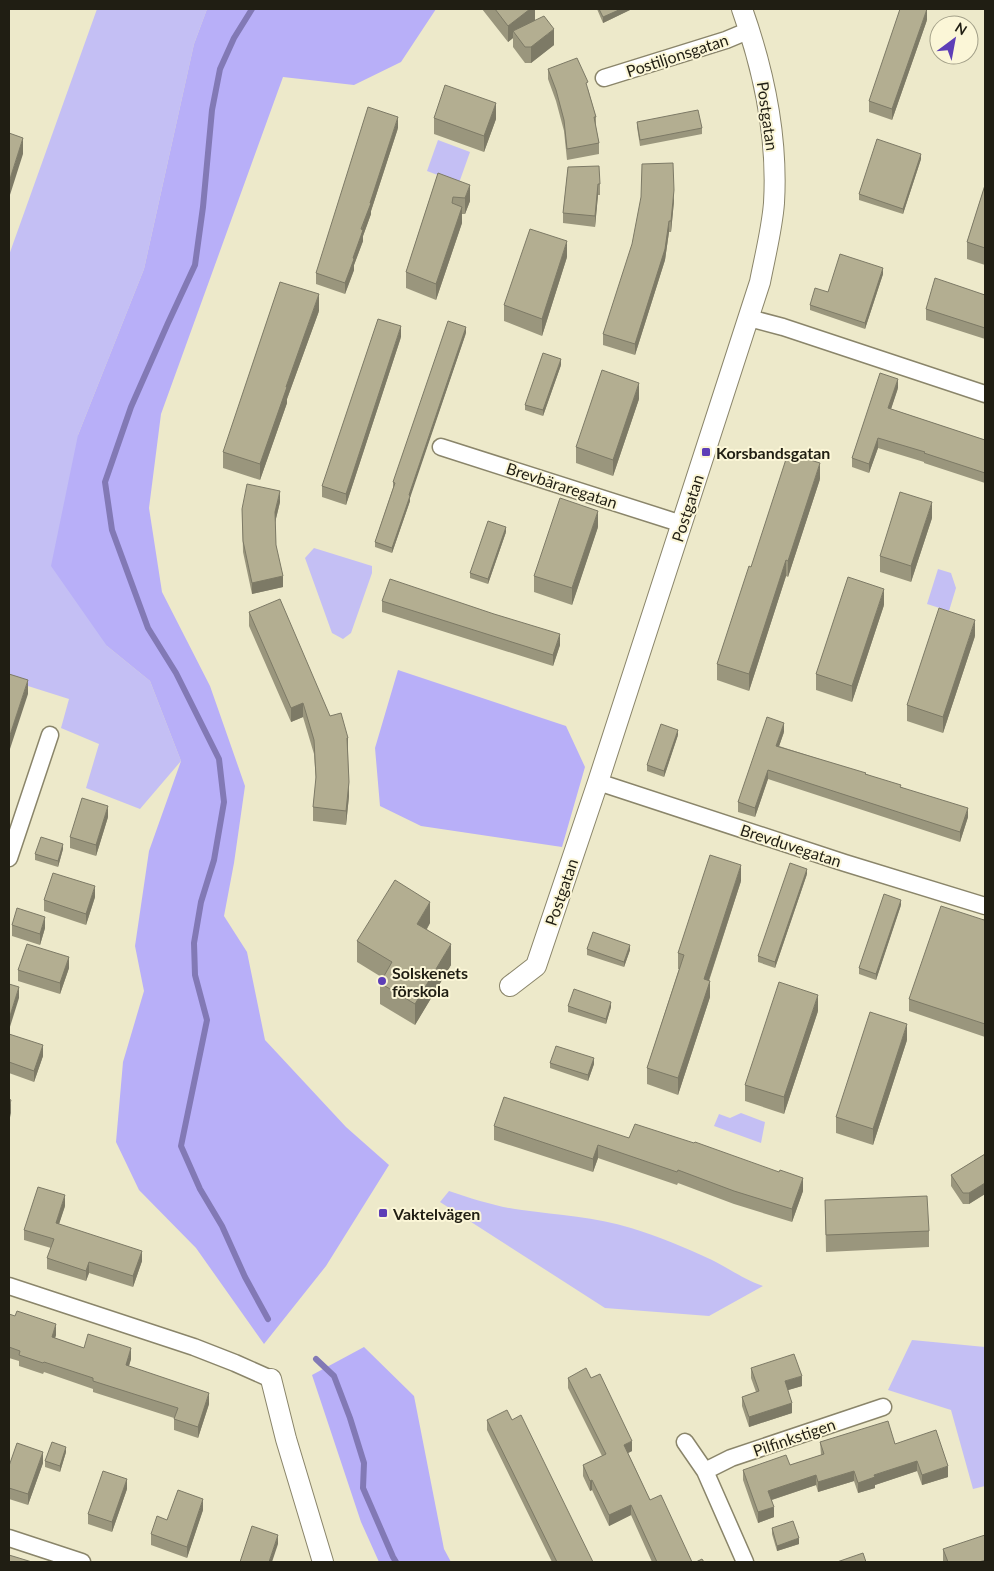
<svg xmlns="http://www.w3.org/2000/svg" width="994" height="1571" viewBox="0 0 994 1571" font-family="Lato,sans-serif">
<style>
.green{fill:#c4bff4}
.forest{fill:#b8aff8}
.lines{fill:none;stroke-linecap:round;stroke-linejoin:round}
.stream{stroke:#8279b5;stroke-width:6}
.minor-casing{stroke:#8a856a;stroke-width:19}
.tertiary-casing{stroke:#8a856a;stroke-width:22}
.minor{stroke:#fff;stroke-width:16}
.tertiary{stroke:#fff;stroke-width:20}
.wall{fill:#9a967d}
.shaded-wall{fill:#7d7a66}
.building{fill:#b3ae91;stroke:#7d7a66}
.poi-dot{fill:#5d3eb7;stroke:#fbf6d7;stroke-width:2}
.labels{text-anchor:middle;dominant-baseline:central;stroke-width:4;stroke-linejoin:round;paint-order:stroke}
.street-label{font-size:16px;fill:#201e13;stroke:#fbf6d7}
.poi-label{font-size:16px;font-weight:bold;fill:#201e13;stroke:#fbf6d7;text-anchor:start}
</style>
<rect width="100%" height="100%" fill="#ede9ca"/>
<path class="green" d="M 97,9 L 207,9 L 194,44 L 144,269 L 78,435 L 107,646 L 150,681 L 181,761 L 140,809 L 86,788 L 99,744 L 61,728 L 69,699 L 9,680 L 9,255 Z
M 438,140 L 470,152 L 459,183 L 427,171 Z
M 314,548 L 372,566 L 372,573 L 351,633 L 343,639 L 332,633 L 305,558 Z
M 938,569 L 951,573 L 956,588 L 949,611 L 927,604 Z
M 741,1113 L 765,1122 L 761,1143 L 714,1126 L 719,1114 L 730,1118 Z
M 449,1191 C 473,1199 497,1207 522,1210 C 559,1215 595,1217 631,1228 C 658,1236 686,1248 712,1260 C 730,1269 743,1279 763,1286 L 709,1316 L 605,1308 L 440,1202 Z
M 912,1340 L 985,1347 L 985,1486 L 973,1489 L 951,1410 L 888,1390 Z"/>
<path class="forest" d="M 207,9 L 436,9 L 401,62 L 354,85 L 283,77 L 161,414 L 149,508 L 162,592 L 210,686 L 245,786 L 234,863 L 224,916 L 247,952 L 265,1040 L 346,1127 L 389,1165 L 326,1266 L 264,1344 L 196,1248 L 139,1190 L 116,1142 L 123,1062 L 144,991 L 135,946 L 149,851 L 181,761 L 150,681 L 107,646 L 51,566 L 78,435 L 144,269 L 194,44 Z
M 398,670 L 566,726 L 585,767 L 562,847 L 421,826 L 380,806 L 375,748 Z
M 364,1347 L 414,1396 L 444,1549 L 451,1562 L 379,1562 L 361,1522 L 312,1375 Z"/>
<g class="lines">
<path class="stream" d="M 252,9 L 234,38 L 220,69 L 212,110 L 203,207 L 195,265 L 168,323 L 131,407 L 105,482 L 112,530 L 148,628 L 176,673 L 219,759 L 224,802 L 214,860 L 201,902 L 194,943 L 195,975 L 207,1020 L 181,1146 L 200,1189 L 222,1226 L 245,1277 L 268,1319
M 316,1359 L 334,1376 L 350,1418 L 364,1463 L 363,1488 L 393,1557 L 396,1562"/>
<g class="minor-casing">
<path id="minor" d="M 604,78 L 726,40 L 750,30
M 749,318 L 783,327 L 985,394
M 441,447 L 682,524
M 598,782 L 845,863 L 985,906
M 9,858 L 50,735
M 9,1286 L 194,1347 L 235,1363 L 271,1379
M 685,1442 L 705,1471 L 745,1562
M 705,1471 L 731,1458 L 883,1407
M 9,1538 L 82,1562"/>
</g>
<g class="tertiary-casing">
<path id="tertiary" d="M 510,986 L 536,966 L 598,782 L 760,282 C 765,256 772,229 774,203 C 778,136 764,71 742,9
M 271,1379 L 286,1439 L 323,1562"/>
</g>
<use href="#minor" class="minor"/>
<use href="#tertiary" class="tertiary"/>
</g>
<path class="wall" d="M 482,9 L 535,9 L 535,20 L 554,45 L 531,63 L 525,63 L 513,47 L 513,38 L 508,42 Z
M 597,9 L 632,9 L 603,23 Z
M 927,20 L 892,120 L 869,112 L 869,101 Z
M 548,69 L 588,89 L 596,117 L 596,127 L 599,143 L 599,154 L 567,160 L 564,131 L 556,101 L 548,79 Z
M 434,118 L 496,119 L 484,152 L 434,134 Z
M 637,122 L 702,128 L 702,134 L 640,146 L 637,127 Z
M 398,128 L 371,211 L 371,214 L 363,236 L 363,241 L 354,265 L 354,270 L 345,294 L 316,284 L 316,273 Z
M 921,159 L 903,214 L 859,200 L 859,194 Z
M 568,167 L 600,184 L 600,195 L 598,195 L 595,227 L 563,223 L 563,213 Z
M 438,173 L 470,201 L 465,214 L 462,214 L 462,223 L 436,300 L 406,288 L 406,272 Z
M 985,185 L 985,265 L 967,259 L 967,242 Z
M 674,201 L 671,232 L 669,232 L 665,260 L 635,355 L 603,345 L 603,334 Z
M 567,257 L 542,336 L 504,321 L 504,305 Z
M 883,274 L 865,329 L 810,310 L 810,305 L 828,292 Z
M 985,295 L 985,339 L 926,320 L 926,309 Z
M 319,311 L 287,399 L 287,403 L 260,480 L 223,468 L 223,452 Z
M 466,333 L 410,496 L 410,501 L 392,553 L 375,547 L 375,542 L 393,488 L 393,482 Z
M 401,337 L 346,505 L 322,497 L 322,486 Z
M 561,365 L 543,416 L 525,410 L 525,405 Z
M 898,388 L 891,409 L 985,440 L 985,483 L 924,463 L 924,462 L 878,448 L 869,473 L 852,467 L 852,458 Z
M 639,399 L 613,476 L 576,463 L 576,447 Z
M 820,479 L 788,577 L 786,576 L 749,691 L 717,680 L 717,664 L 751,567 Z
M 280,502 L 275,522 L 276,545 L 283,587 L 252,594 L 243,552 L 242,509 Z
M 932,518 L 911,582 L 880,572 L 880,556 Z
M 598,527 L 572,605 L 534,592 L 534,576 Z
M 506,532 L 488,584 L 470,578 L 470,573 Z
M 382,601 L 560,645 L 553,666 L 382,612 Z
M 884,605 L 852,702 L 816,690 L 816,674 Z
M 249,612 L 330,716 L 348,752 L 349,796 L 346,825 L 313,821 L 313,807 L 316,781 L 314,754 L 303,717 L 291,722 L 249,626 Z
M 975,636 L 943,733 L 907,721 L 907,705 Z
M 784,732 L 779,746 L 866,774 L 901,787 L 968,817 L 960,842 L 768,779 L 755,817 L 738,812 L 738,802 Z
M 678,735 L 664,777 L 647,771 L 647,765 Z
M 108,817 L 96,856 L 70,848 L 70,837 Z
M 63,849 L 58,867 L 35,860 L 35,854 Z
M 807,874 L 775,968 L 758,962 L 758,956 Z
M 741,881 L 709,981 L 710,997 L 678,1095 L 647,1084 L 647,1068 L 679,969 L 678,969 L 678,953 Z
M 95,897 L 86,925 L 44,911 L 44,900 Z
M 901,905 L 876,980 L 859,974 L 859,968 Z
M 985,917 L 985,1037 L 909,1011 L 909,999 L 984,920 Z
M 430,923 L 427,929 L 451,965 L 415,1025 L 380,1004 L 380,983 L 383,978 L 357,962 L 357,941 Z
M 12,925 L 45,928 L 40,945 L 12,936 Z
M 587,949 L 630,950 L 624,967 L 587,955 Z
M 69,968 L 60,994 L 18,981 L 18,970 Z
M 568,1006 L 611,1007 L 606,1024 L 568,1012 Z
M 818,1011 L 784,1114 L 745,1101 L 745,1085 Z
M 9,1034 L 43,1056 L 34,1082 L 9,1073 Z
M 907,1040 L 873,1145 L 836,1133 L 836,1117 Z
M 550,1063 L 594,1064 L 588,1081 L 550,1068 Z
M 494,1126 L 629,1138 L 803,1191 L 792,1222 L 734,1204 L 678,1183 L 677,1185 L 598,1158 L 593,1172 L 494,1140 Z
M 985,1154 L 985,1194 L 969,1204 L 963,1204 L 951,1186 L 951,1175 Z
M 825,1200 L 929,1231 L 929,1247 L 826,1252 Z
M 65,1206 L 59,1224 L 142,1261 L 133,1287 L 89,1273 L 86,1281 L 47,1269 L 47,1258 L 51,1248 L 24,1240 L 24,1230 Z
M 9,1314 L 56,1335 L 55,1338 L 84,1348 L 131,1359 L 129,1366 L 209,1404 L 198,1438 L 174,1430 L 174,1418 L 93,1392 L 93,1389 L 44,1372 L 43,1374 L 19,1366 L 19,1361 L 9,1358 Z
M 751,1368 L 802,1386 L 788,1390 L 792,1413 L 749,1427 L 742,1406 L 742,1397 L 756,1392 L 751,1378 Z
M 568,1378 L 591,1378 L 632,1451 L 628,1453 L 650,1500 L 692,1562 L 652,1562 L 631,1515 L 609,1526 L 592,1490 L 590,1491 L 583,1476 L 583,1465 L 602,1456 L 568,1388 Z
M 487,1420 L 512,1420 L 593,1562 L 552,1562 L 487,1430 Z
M 820,1442 L 895,1444 L 948,1477 L 922,1485 L 917,1471 L 875,1485 L 875,1488 L 858,1493 L 854,1481 L 818,1492 L 816,1485 L 772,1500 L 774,1517 L 758,1523 L 743,1480 L 743,1470 L 790,1465 L 821,1455 Z
M 66,1452 L 60,1472 L 45,1467 L 45,1461 Z
M 43,1463 L 28,1505 L 9,1499 L 9,1466 Z
M 127,1489 L 112,1532 L 88,1524 L 88,1514 Z
M 203,1510 L 187,1558 L 151,1545 L 151,1534 L 167,1520 Z
M 772,1528 L 799,1544 L 777,1551 L 772,1534 Z
M 943,1549 L 985,1562 L 943,1562 Z"/>
<path class="shaded-wall" d="M 530,9 L 535,9 L 535,21 L 513,31 L 513,38 L 508,42 L 508,26 Z
M 621,9 L 632,9 L 603,23 L 603,17 Z
M 927,9 L 927,20 L 892,120 L 892,109 Z
M 554,29 L 554,45 L 531,63 L 531,47 Z
M 496,103 L 496,119 L 484,152 L 484,136 Z
M 398,117 L 398,128 L 371,211 L 371,214 L 363,236 L 363,241 L 354,265 L 354,270 L 345,294 L 345,283 L 353,258 L 370,203 Z
M 23,138 L 23,154 L 9,198 L 9,182 Z
M 921,154 L 921,159 L 903,214 L 903,209 Z
M 598,184 L 598,195 L 595,227 L 595,216 Z
M 470,185 L 470,201 L 465,214 L 465,198 Z
M 674,190 L 674,201 L 671,232 L 671,221 Z
M 462,207 L 462,223 L 436,300 L 436,284 Z
M 669,221 L 669,232 L 665,260 L 635,355 L 635,344 Z
M 567,241 L 567,257 L 542,336 L 542,319 Z
M 883,268 L 883,274 L 865,329 L 865,323 Z
M 319,294 L 319,311 L 287,399 L 287,403 L 260,480 L 260,464 L 286,387 Z
M 401,326 L 401,337 L 346,505 L 346,494 Z
M 466,327 L 466,333 L 409,501 L 409,495 Z
M 561,359 L 561,365 L 543,416 L 543,410 Z
M 898,379 L 898,388 L 888,418 L 888,408 Z
M 639,383 L 639,399 L 613,476 L 613,460 Z
M 878,438 L 878,448 L 869,473 L 869,464 Z
M 820,463 L 820,479 L 788,577 L 788,561 Z
M 280,491 L 280,502 L 275,523 L 275,512 Z
M 410,496 L 410,501 L 392,553 L 392,548 Z
M 932,502 L 932,518 L 911,582 L 911,566 Z
M 598,511 L 598,527 L 572,605 L 572,588 Z
M 506,527 L 506,532 L 488,584 L 488,579 Z
M 786,560 L 786,576 L 749,691 L 749,674 Z
M 283,576 L 283,587 L 252,594 L 252,583 Z
M 884,589 L 884,605 L 852,702 L 852,686 Z
M 975,620 L 975,636 L 943,733 L 943,717 Z
M 560,634 L 560,645 L 553,666 L 553,655 Z
M 28,680 L 28,694 L 9,752 L 9,738 Z
M 303,703 L 303,717 L 291,722 L 291,708 Z
M 784,723 L 784,732 L 776,755 L 776,746 Z
M 678,730 L 678,735 L 664,777 L 664,771 Z
M 347,738 L 348,738 L 348,752 L 347,752 Z
M 768,770 L 768,779 L 755,817 L 755,808 Z
M 349,782 L 349,796 L 346,825 L 346,811 Z
M 108,806 L 108,817 L 96,856 L 96,845 Z
M 968,808 L 968,817 L 960,842 L 960,832 Z
M 63,844 L 63,849 L 58,867 L 58,861 Z
M 741,865 L 741,881 L 704,995 L 704,979 Z
M 807,869 L 807,874 L 775,968 L 775,962 Z
M 95,886 L 95,897 L 86,925 L 86,914 Z
M 901,900 L 901,905 L 876,980 L 876,974 Z
M 430,902 L 430,923 L 417,945 L 417,924 Z
M 45,917 L 45,928 L 40,945 L 40,934 Z
M 451,944 L 451,965 L 415,1025 L 415,1004 Z
M 630,945 L 630,950 L 624,967 L 624,962 Z
M 69,957 L 69,968 L 60,994 L 60,983 Z
M 710,981 L 710,997 L 678,1095 L 678,1078 Z
M 19,987 L 19,998 L 9,1030 L 9,1019 Z
M 818,995 L 818,1011 L 784,1114 L 784,1097 Z
M 611,1002 L 611,1007 L 606,1024 L 606,1019 Z
M 907,1024 L 907,1040 L 873,1145 L 873,1129 Z
M 43,1045 L 43,1056 L 34,1082 L 34,1071 Z
M 594,1058 L 594,1064 L 588,1081 L 588,1075 Z
M 11,1100 L 11,1113 L 9,1122 L 9,1108 Z
M 598,1145 L 598,1158 L 593,1172 L 593,1159 Z
M 803,1178 L 803,1191 L 792,1222 L 792,1209 Z
M 985,1183 L 985,1194 L 969,1204 L 969,1193 Z
M 65,1195 L 65,1206 L 56,1233 L 56,1223 Z
M 142,1251 L 142,1261 L 133,1287 L 133,1276 Z
M 89,1262 L 89,1273 L 86,1281 L 86,1271 Z
M 56,1324 L 56,1335 L 52,1347 L 52,1337 Z
M 131,1348 L 131,1359 L 126,1375 L 126,1365 Z
M 802,1376 L 802,1386 L 785,1391 L 785,1381 Z
M 209,1393 L 209,1404 L 198,1438 L 198,1427 Z
M 792,1403 L 792,1413 L 749,1427 L 749,1417 Z
M 632,1441 L 632,1451 L 624,1455 L 624,1445 Z
M 66,1447 L 66,1452 L 60,1472 L 60,1466 Z
M 43,1452 L 43,1463 L 28,1505 L 28,1494 Z
M 917,1461 L 917,1471 L 875,1485 L 875,1488 L 858,1493 L 858,1483 L 874,1475 Z
M 948,1466 L 948,1477 L 922,1485 L 922,1475 Z
M 854,1471 L 854,1481 L 818,1492 L 818,1482 Z
M 816,1475 L 816,1485 L 768,1501 L 768,1491 Z
M 127,1479 L 127,1489 L 112,1532 L 112,1522 Z
M 592,1480 L 592,1490 L 590,1491 L 590,1481 Z
M 203,1499 L 203,1510 L 187,1558 L 187,1547 Z
M 631,1505 L 631,1515 L 609,1526 L 609,1515 Z
M 774,1507 L 774,1517 L 758,1523 L 758,1512 Z
M 278,1535 L 278,1544 L 272,1562 L 269,1562 Z
M 799,1538 L 799,1544 L 777,1551 L 777,1546 Z"/>
<path class="building" d="M 495,9 L 530,9 L 508,26 Z
M 599,9 L 621,9 L 603,17 Z
M 900,9 L 927,9 L 892,109 L 869,101 Z
M 544,16 L 554,29 L 531,47 L 525,47 L 513,31 Z
M 577,58 L 588,82 L 586,83 L 596,117 L 594,117 L 599,143 L 567,149 L 564,120 L 556,90 L 548,69 Z
M 445,85 L 496,103 L 484,136 L 434,118 Z
M 368,107 L 398,117 L 370,203 L 371,203 L 361,229 L 363,230 L 353,258 L 354,259 L 345,283 L 316,273 Z
M 698,110 L 702,128 L 640,140 L 637,122 Z
M 9,133 L 23,138 L 9,182 Z
M 877,139 L 921,154 L 903,209 L 859,194 Z
M 673,163 L 674,190 L 671,221 L 669,221 L 665,249 L 635,344 L 603,334 L 632,244 L 641,197 L 642,164 Z
M 599,166 L 600,184 L 598,184 L 595,216 L 563,213 L 568,167 Z
M 438,173 L 470,185 L 465,198 L 453,197 L 452,203 L 462,207 L 436,284 L 406,272 Z
M 985,185 L 985,248 L 967,242 Z
M 530,229 L 567,241 L 542,319 L 504,305 Z
M 840,254 L 883,268 L 865,323 L 810,305 L 815,288 L 828,292 Z
M 935,278 L 985,295 L 985,328 L 926,309 Z
M 280,282 L 319,294 L 286,387 L 287,387 L 260,464 L 223,452 Z
M 378,319 L 401,326 L 346,494 L 322,486 Z
M 448,321 L 466,327 L 409,495 L 410,496 L 392,548 L 375,542 L 395,483 L 393,482 Z
M 543,353 L 561,359 L 543,410 L 525,405 Z
M 602,370 L 639,383 L 613,460 L 576,447 Z
M 880,373 L 898,379 L 888,408 L 985,440 L 985,473 L 924,453 L 925,452 L 878,438 L 869,464 L 852,458 Z
M 788,453 L 820,463 L 788,561 L 786,560 L 749,674 L 717,664 L 749,566 L 751,567 Z
M 247,484 L 280,491 L 275,512 L 276,545 L 283,576 L 252,583 L 243,541 L 242,509 Z
M 900,492 L 932,502 L 911,566 L 880,556 Z
M 560,498 L 598,511 L 572,588 L 534,576 Z
M 488,521 L 506,527 L 488,579 L 470,573 Z
M 848,577 L 884,589 L 852,686 L 816,674 Z
M 390,579 L 494,614 L 560,634 L 553,655 L 382,601 Z
M 280,599 L 330,716 L 341,713 L 348,738 L 347,738 L 349,782 L 346,811 L 313,807 L 316,777 L 314,740 L 303,703 L 291,708 L 249,612 Z
M 939,608 L 975,620 L 943,717 L 907,705 Z
M 9,674 L 28,680 L 9,738 Z
M 767,717 L 784,723 L 776,746 L 866,773 L 865,774 L 901,785 L 900,787 L 968,808 L 960,832 L 768,770 L 755,808 L 738,802 Z
M 661,724 L 678,730 L 664,771 L 647,765 Z
M 82,798 L 108,806 L 96,845 L 70,837 Z
M 41,837 L 63,844 L 58,861 L 35,854 Z
M 710,855 L 741,865 L 704,979 L 710,981 L 678,1078 L 647,1068 L 684,955 L 678,953 Z
M 790,863 L 807,869 L 775,962 L 758,956 Z
M 53,873 L 95,886 L 86,914 L 44,900 Z
M 395,880 L 430,902 L 417,924 L 451,944 L 415,1004 L 380,983 L 392,962 L 357,941 Z
M 884,894 L 901,900 L 876,974 L 859,968 Z
M 941,906 L 984,920 L 985,917 L 985,1024 L 909,999 Z
M 17,908 L 45,917 L 40,934 L 12,925 Z
M 593,932 L 630,945 L 624,962 L 587,949 Z
M 27,944 L 69,957 L 60,983 L 18,970 Z
M 779,982 L 818,995 L 784,1097 L 745,1085 Z
M 9,984 L 19,987 L 9,1019 Z
M 574,989 L 611,1002 L 606,1019 L 568,1006 Z
M 870,1012 L 907,1024 L 873,1129 L 836,1117 Z
M 9,1034 L 43,1045 L 34,1071 L 9,1062 Z
M 556,1046 L 594,1058 L 588,1075 L 550,1063 Z
M 504,1097 L 629,1138 L 635,1124 L 694,1143 L 695,1142 L 779,1172 L 780,1170 L 803,1178 L 792,1209 L 734,1191 L 678,1170 L 677,1172 L 598,1145 L 593,1159 L 494,1126 Z
M 9,1099 L 11,1100 L 9,1108 Z
M 985,1154 L 985,1183 L 969,1193 L 963,1193 L 951,1175 Z
M 38,1187 L 65,1195 L 56,1223 L 142,1251 L 133,1276 L 89,1262 L 86,1271 L 47,1258 L 54,1239 L 24,1230 Z
M 927,1196 L 929,1231 L 826,1235 L 825,1200 Z
M 17,1311 L 56,1324 L 52,1337 L 84,1348 L 88,1334 L 131,1348 L 126,1365 L 209,1393 L 198,1427 L 174,1419 L 178,1408 L 93,1381 L 93,1378 L 44,1362 L 43,1363 L 19,1355 L 20,1351 L 9,1347 L 9,1314 L 15,1316 Z
M 794,1354 L 802,1376 L 785,1381 L 792,1403 L 749,1417 L 742,1397 L 759,1391 L 751,1368 Z
M 586,1368 L 591,1378 L 600,1374 L 632,1441 L 624,1445 L 650,1500 L 661,1495 L 692,1562 L 657,1562 L 631,1505 L 609,1515 L 592,1480 L 590,1481 L 583,1465 L 606,1454 L 568,1378 Z
M 507,1410 L 512,1420 L 521,1415 L 593,1562 L 557,1562 L 487,1420 Z
M 888,1421 L 895,1444 L 936,1430 L 948,1466 L 922,1475 L 917,1461 L 874,1475 L 875,1477 L 858,1483 L 854,1471 L 818,1482 L 816,1475 L 768,1491 L 774,1507 L 758,1512 L 743,1470 L 786,1455 L 790,1465 L 824,1454 L 820,1442 Z
M 52,1442 L 66,1447 L 60,1466 L 45,1461 Z
M 17,1443 L 43,1452 L 28,1494 L 9,1488 L 9,1466 Z
M 103,1471 L 127,1479 L 112,1522 L 88,1514 Z
M 178,1490 L 203,1499 L 187,1547 L 151,1534 L 157,1516 L 167,1520 Z
M 793,1521 L 799,1538 L 777,1546 L 772,1528 Z
M 252,1526 L 278,1535 L 269,1562 L 240,1562 Z
M 985,1535 L 985,1560 L 979,1562 L 948,1562 L 943,1549 Z
M 863,1553 L 866,1562 L 837,1562 Z
M 9,1555 L 32,1562 L 9,1562 Z
M 702,1559 L 704,1562 L 696,1562 Z"/>
<g class="poi-dot">
<rect x="701" y="447" width="10" height="10" rx="2.5"/>
<circle cx="382" cy="981" r="5"/>
<rect x="378" y="1208" width="10" height="10" rx="2.5"/>
</g>
<g class="labels">
<g class="street-label">
<text transform="translate(677 55) rotate(-18)">Postiljonsgatan</text>
<text transform="translate(768 116) rotate(82)">Postgatan</text>
<text transform="translate(562 485) rotate(18)">Brevbäraregatan</text>
<text transform="translate(687 508) rotate(-72)">Postgatan</text>
<text transform="translate(791 845) rotate(18)">Brevduvegatan</text>
<text transform="translate(561 892) rotate(-71)">Postgatan</text>
<text transform="translate(794 1437) rotate(-19)">Pilfinkstigen</text>
</g>
<g class="poi-label">
<text x="716" y="452">Korsbandsgatan</text>
<text x="392" y="972">Solskenets<tspan x="392" dy="18">förskola</tspan></text>
<text x="393" y="1213">Vaktelvägen</text>
</g>
</g>
<rect width="994" height="1571" fill="none" stroke="#201e13" stroke-width="20"/>
<g transform="translate(954 40) rotate(32)"><circle r="24" fill="#fbf6d7" stroke="#a3a089"/>
<path d="M0-4L9 19L0 12L-9 19Z" fill="#5d3eb7"/>
<text y="-8" font-size="14" font-weight="bold" text-anchor="middle" fill="#201e13">N</text>
</g>
</svg>
